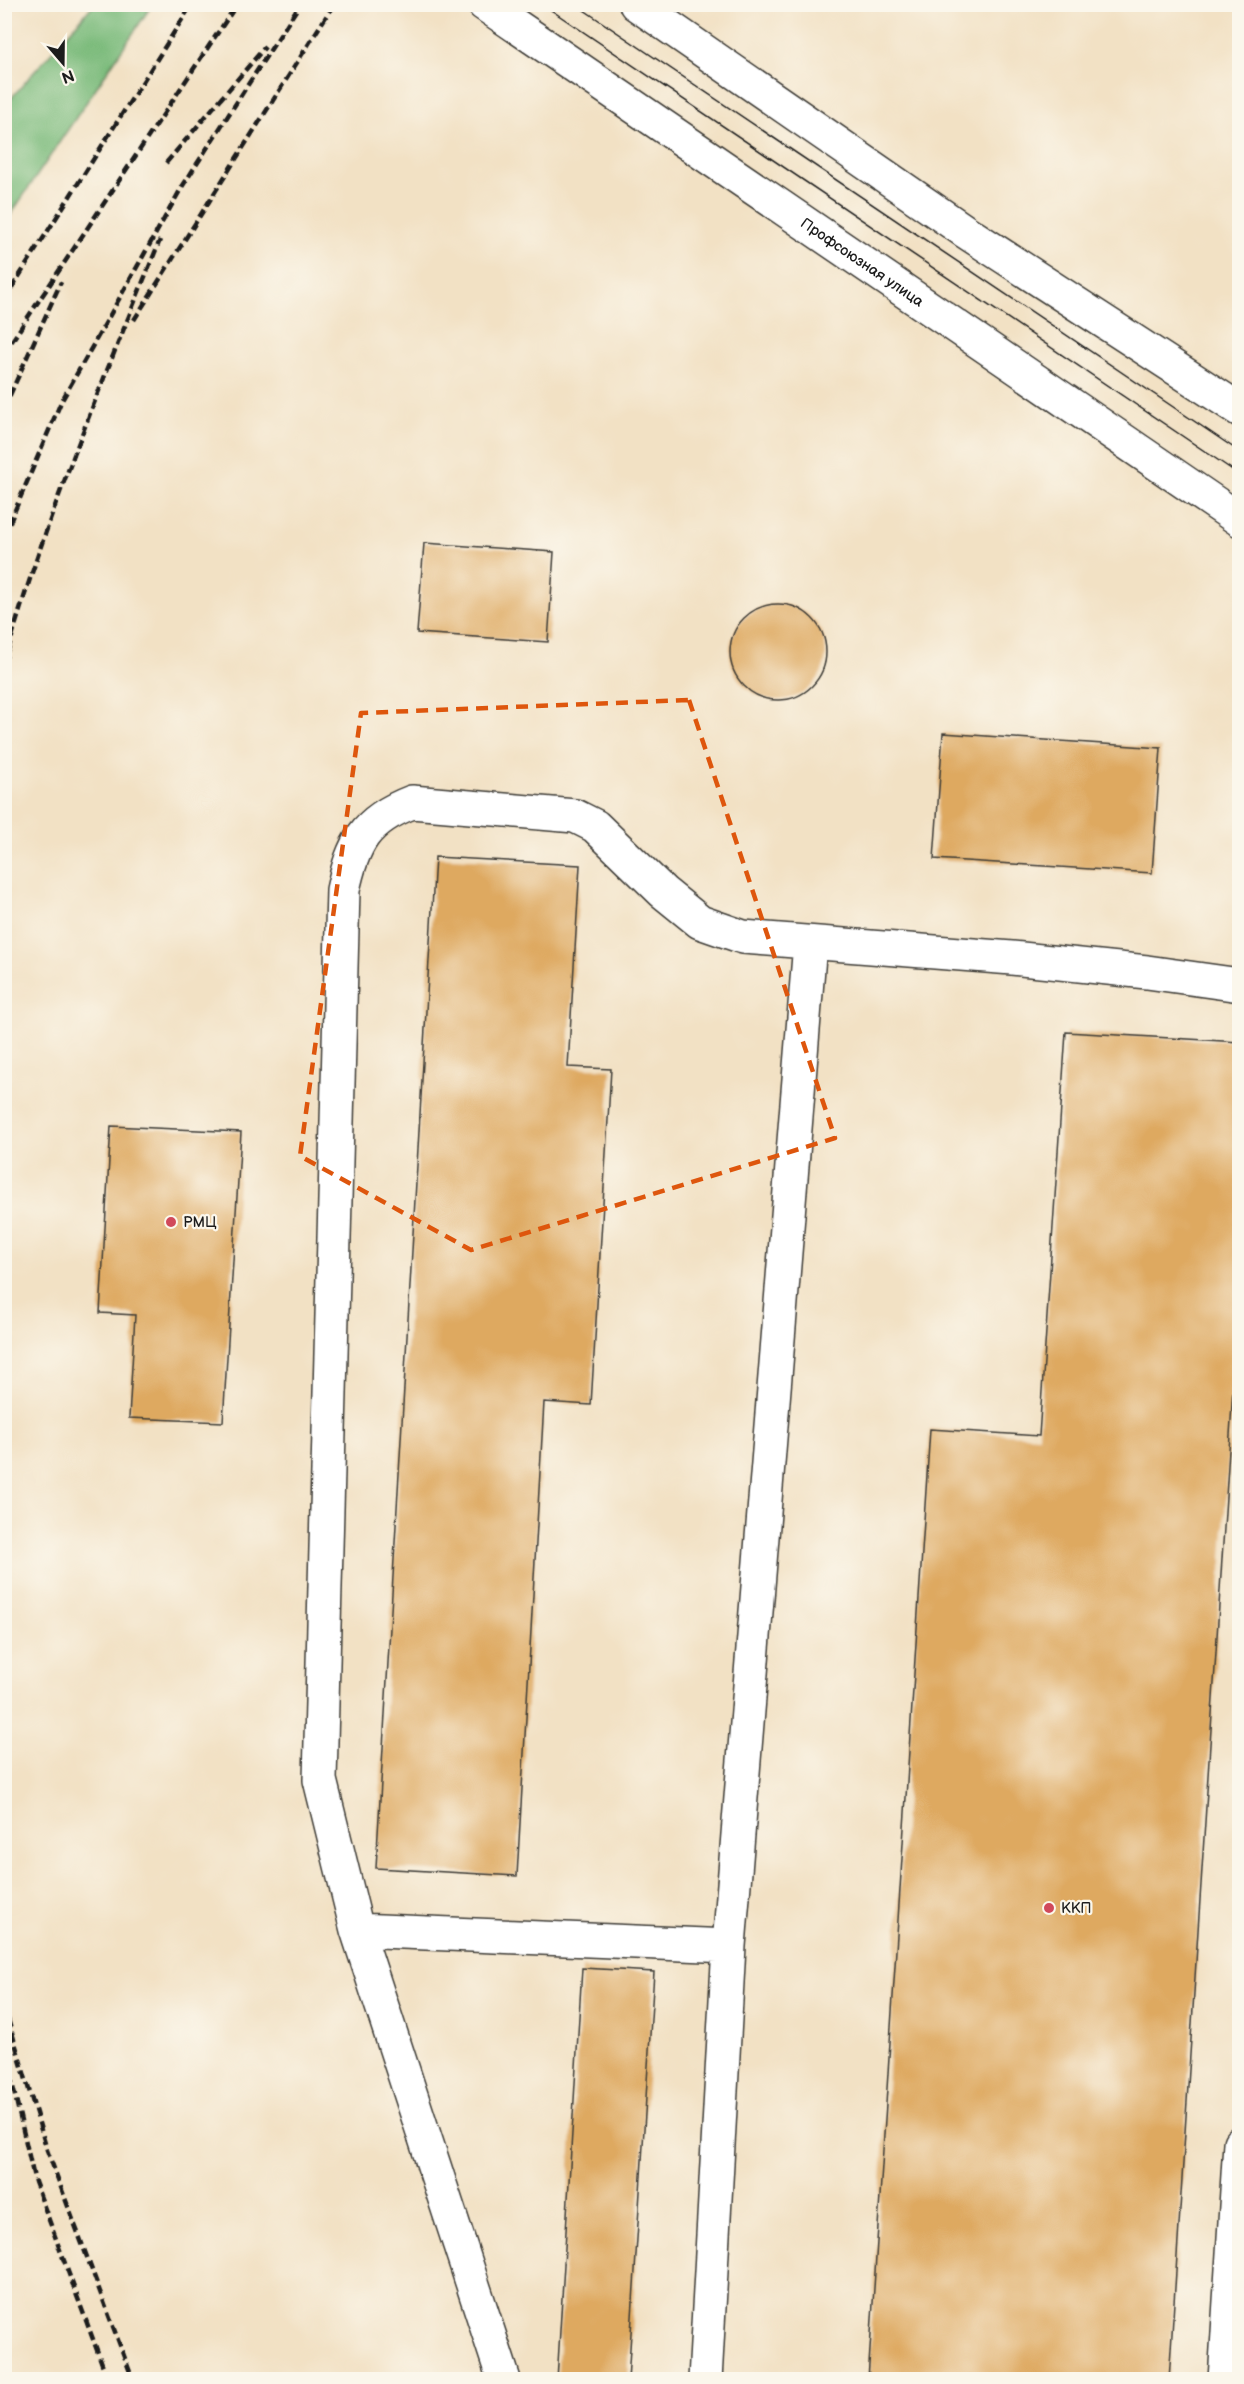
<svg xmlns="http://www.w3.org/2000/svg" width="1244" height="2384" viewBox="0 0 1244 2384" font-family="'Balsamiq Sans',sans-serif">
<style>
.forest{fill:#7bbb7b;stroke:#4c6c4c;stroke-width:1.5}
.building{fill:#dea960}
.lines{fill:none;stroke-linecap:round;stroke-linejoin:round}
.minor-casing{stroke:#3c3a35;stroke-width:36}
.major-casing{stroke:#3c3a35;stroke-width:36}
.minor{stroke:#fff;stroke-width:33}
.major{stroke:#fff;stroke-width:33}
.tram{stroke:#1c1c1c;stroke-width:1.5}
.rail{stroke:#1c1c1c;stroke-width:4.5;stroke-dasharray:9 4.5;stroke-linecap:butt}
.marked{fill:none;stroke:#de560d;stroke-width:4.5;stroke-dasharray:12 8;stroke-linejoin:round}
.poi-dot{fill:#d1495b;stroke:#fbf7ec;stroke-width:2}
.labels{text-anchor:middle;dominant-baseline:central;stroke-width:4.5;stroke-linejoin:round;paint-order:stroke}
.street-label{font-size:15px;fill:#1c1c1c;stroke:#fbf7ec}
.poi-label{font-size:15px;fill:#1c1c1c;stroke:#fbf7ec;text-anchor:start}
</style>
<rect width="100%" height="100%" fill="#fbf7ec"/>
<filter id="ink" filterUnits="userSpaceOnUse"><feTurbulence type="fractalNoise" baseFrequency=".0167" numOctaves="2"/><feDisplacementMap in="SourceGraphic" scale="12" xChannelSelector="R" yChannelSelector="G"/><feConvolveMatrix kernelMatrix="1 2 1 2 8 2 1 2 1" color-interpolation-filters="sRGB"/></filter>
<filter id="wash" filterUnits="userSpaceOnUse"><feTurbulence type="fractalNoise" baseFrequency=".008" numOctaves="4" result="noise"/><feDisplacementMap in="SourceGraphic" scale="24" xChannelSelector="R" yChannelSelector="G"/><feGaussianBlur stdDeviation="1.35" result="paint"/><feColorMatrix in="noise" values="0 0 0 0 0 0 0 0 0 0 0 0 0 0 0 0 0 1.4 0 .05"/><feComposite in="paint" operator="in"/></filter>
<g filter="url(#wash)">
<rect width="100%" height="100%" fill="#f2e1c4"/>
<path class="forest" d="M 93,5 L 152,5 L 5,223 L 5,105 Z"/>
<g id="blocks">
<path class="building" d="M 424,543 L 554,552 L 548,642 L 417,633 Z
M730 652a48 48 0 1 1 96 0a48 48 0 1 1-96 0Z
M 943,733 L 1161,748 L 1152,873 L 934,859 Z
M 435,857 L 580,865 L 568,1067 L 611,1069 L 591,1405 L 544,1402 L 517,1876 L 376,1868 Z
M 1066,1032 L 1240,1042 L 1240,1280 L 1169,2380 L 868,2380 L 930,1429 L 1039,1436 Z
M 111,1126 L 241,1132 L 223,1422 L 129,1418 L 135,1315 L 100,1313 Z
M 582,1968 L 654,1972 L 628,2380 L 557,2380 Z"/>
</g>
</g>
<g filter="url(#ink)">
<use href="#blocks" fill-opacity="0" stroke="#3c3a35" stroke-width="1.5"/>
<g class="lines">
<g class="minor-casing">
<path id="minor" d="M 357,1930 L 729,1946
M 504,2380 L 357,1930 L 320,1780 L 343,890 C 353,843 365,820 412,802 L 575,816 L 595,826 L 663,892 L 700,922 L 743,937 L 1012,958 L 1147,972 L 1240,985
M 705,2380 L 729,1946 L 810,943
M 1225,2380 L 1240,2143"/>
</g>
<g class="major-casing">
<g id="major">
<path id="s1" d="M 484,4 L 1240,520"/>
<path d="M 636,4 L 966,232 L 1240,410"/>
</g>
</g>
<use href="#minor" class="minor"/>
<use href="#major" class="major"/>
<path class="tram" d="M 542,4 L 1240,475
M 575,4 L 1240,452"/>
<path class="rail" d="M 166,163 L 265,47
M 4,300 L 192,4
M 134,320 L 334,4
M 4,353 L 237,4
M 4,408 L 61,282
M 4,536 L 61,402 L 182,187 L 300,4
M 4,664 C 45,518 103,380 160,240
M 4,2006 L 47,2150 L 133,2380
M 4,2048 L 35,2182 L 108,2380"/>
</g>
</g>
<path class="marked" d="M 689,700 L 835,1138 L 471,1250 L 300,1156 L 361,713 Z"/>
<g class="poi-dot">
<circle cx="171" cy="1222" r="6"/>
<circle cx="1049" cy="1908" r="6"/>
</g>
<g class="labels">
<g class="street-label">
<text stroke="none"><textPath href="#s1" startOffset="458">Профсоюзная улица</textPath></text>
</g>
<g class="poi-label">
<text x="183" y="1222">РМЦ</text>
<text x="1061" y="1908">ККП</text>
</g>
</g>
<rect width="1244" height="2384" fill="none" stroke="#fbf7ec" stroke-width="24"/>
<g transform="translate(63 63) rotate(160)" stroke="#fbf7ec" stroke-width="4.5" paint-order="stroke">
<path d="M0-4.5L10 22L0 15L-10 22Z" fill="#1c1c1c"/>
<text y="-9" font-size="16" font-weight="bold" text-anchor="middle" fill="#1c1c1c">N</text>
</g>
</svg>
